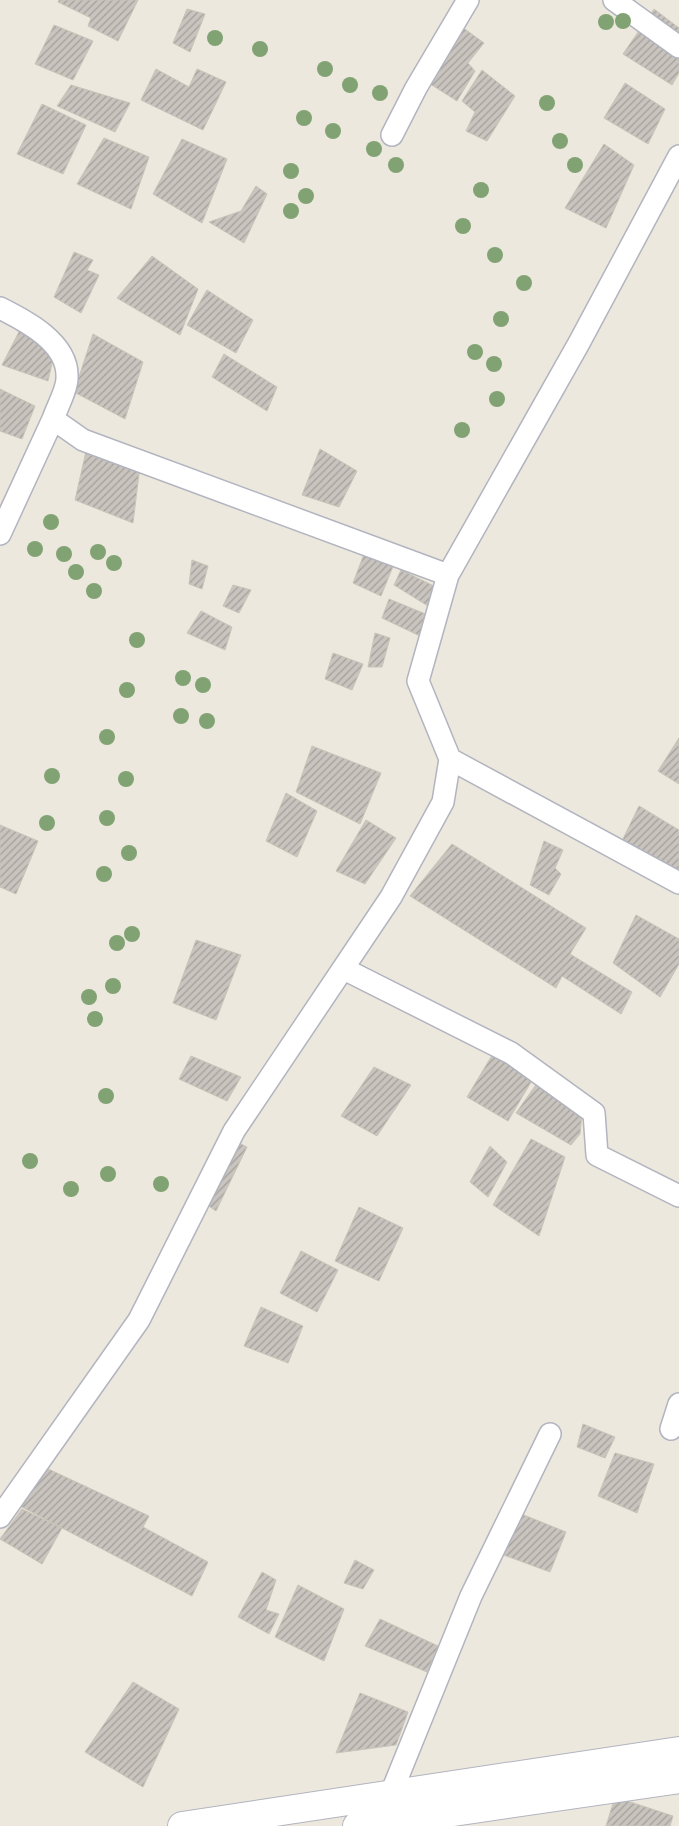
<svg xmlns="http://www.w3.org/2000/svg" width="679" height="1826" viewBox="0 0 679 1826" font-family="'Roboto Condensed',sans-serif">
<style>
.building{fill:url(#building-hatch);stroke:#c9c4b8}
.lines{fill:none;stroke-linecap:round;stroke-linejoin:round}
.street-casing{stroke:#b2b4bf;stroke-width:24}
.secondary-casing{stroke:#b2b4bf;stroke-width:30}
.street{stroke:#fff;stroke-width:21}
.secondary{stroke:#fff;stroke-width:28}
.tree{fill:#81a273}
</style>
<defs>
<pattern id="building-hatch" width="6" height="6" patternUnits="userSpaceOnUse" patternTransform="scale(1.25)"><rect width="6" height="6" fill="#c9c4be"/><path d="M-1 1l2-2M0 6l6-6M5 7l2-2" fill="none" stroke="#a39f9b"/></pattern>
</defs>
<rect width="100%" height="100%" fill="#ede8de"/>
<path class="building" d="M 59,0 L 138,0 L 118,41 L 88,26 L 91,18 L 58,2 Z
M 187,9 L 205,14 L 190,52 L 173,43 Z
M 654,9 L 679,28 L 679,73 L 672,85 L 623,54 Z
M 447,16 L 484,43 L 468,63 L 475,71 L 457,101 L 413,73 Z
M 54,25 L 93,41 L 73,80 L 35,64 Z
M 156,69 L 189,87 L 197,69 L 226,82 L 203,130 L 141,100 Z
M 482,70 L 515,96 L 487,141 L 466,131 L 475,112 L 462,101 Z
M 625,83 L 665,109 L 648,144 L 604,118 Z
M 71,85 L 130,103 L 115,132 L 57,106 Z
M 42,104 L 86,125 L 63,174 L 17,154 Z
M 104,138 L 149,157 L 131,209 L 77,184 Z
M 182,139 L 227,159 L 202,223 L 153,194 Z
M 604,144 L 634,165 L 606,228 L 565,208 Z
M 256,186 L 267,194 L 244,243 L 209,222 L 241,211 Z
M 74,252 L 93,260 L 87,270 L 99,275 L 81,313 L 54,297 Z
M 152,256 L 198,289 L 180,335 L 117,298 Z
M 207,290 L 253,320 L 236,353 L 187,325 Z
M 22,326 L 55,350 L 48,381 L 2,365 Z
M 93,334 L 143,362 L 125,419 L 74,392 Z
M 224,354 L 277,387 L 267,411 L 212,377 Z
M 0,389 L 35,406 L 22,439 L 0,431 Z
M 87,447 L 140,466 L 133,523 L 75,500 Z
M 320,449 L 357,471 L 339,507 L 302,495 Z
M 364,554 L 394,564 L 381,596 L 353,583 Z
M 192,560 L 208,566 L 202,589 L 189,584 Z
M 401,570 L 436,587 L 428,606 L 394,585 Z
M 233,585 L 251,590 L 239,613 L 223,606 Z
M 389,599 L 428,615 L 420,636 L 382,618 Z
M 201,611 L 232,627 L 225,650 L 187,633 Z
M 375,633 L 390,638 L 382,667 L 368,667 Z
M 333,653 L 363,664 L 352,690 L 325,679 Z
M 679,738 L 679,784 L 658,771 Z
M 312,746 L 381,773 L 360,824 L 296,792 Z
M 286,793 L 317,811 L 297,857 L 266,841 Z
M 639,806 L 679,830 L 679,878 L 620,845 Z
M 366,820 L 396,838 L 365,884 L 336,871 Z
M 0,825 L 38,841 L 16,894 L 0,887 Z
M 544,841 L 563,850 L 555,868 L 561,874 L 549,895 L 530,885 Z
M 452,844 L 586,928 L 570,954 L 632,992 L 621,1014 L 562,976 L 556,988 L 410,896 Z
M 636,915 L 679,939 L 679,964 L 660,997 L 613,963 Z
M 196,940 L 241,955 L 216,1020 L 173,1003 Z
M 494,1052 L 534,1077 L 508,1121 L 467,1097 Z
M 191,1056 L 241,1077 L 227,1101 L 179,1079 Z
M 374,1067 L 411,1085 L 377,1136 L 341,1116 Z
M 540,1079 L 582,1112 L 580,1134 L 571,1145 L 516,1113 Z
M 531,1139 L 565,1157 L 539,1236 L 493,1205 Z
M 237,1142 L 247,1147 L 216,1211 L 203,1202 Z
M 490,1146 L 507,1162 L 488,1197 L 470,1182 Z
M 359,1207 L 403,1228 L 379,1281 L 335,1261 Z
M 301,1251 L 338,1270 L 317,1312 L 280,1293 Z
M 261,1307 L 303,1326 L 288,1363 L 244,1346 Z
M 583,1424 L 615,1437 L 605,1458 L 577,1447 Z
M 615,1453 L 654,1464 L 637,1513 L 598,1496 Z
M 44,1467 L 149,1516 L 143,1527 L 208,1562 L 192,1596 L 20,1506 Z
M 22,1509 L 62,1528 L 42,1564 L 0,1539 Z
M 519,1513 L 566,1532 L 550,1572 L 501,1554 Z
M 355,1560 L 374,1570 L 363,1589 L 344,1583 Z
M 262,1572 L 276,1580 L 266,1610 L 279,1614 L 269,1634 L 238,1617 Z
M 298,1585 L 344,1609 L 324,1661 L 275,1637 Z
M 380,1619 L 438,1646 L 427,1672 L 365,1646 Z
M 133,1682 L 179,1709 L 143,1787 L 85,1752 Z
M 360,1693 L 408,1712 L 396,1745 L 336,1753 Z
M 615,1797 L 673,1816 L 670,1826 L 606,1826 Z"/>
<g class="lines">
<g class="street-casing">
<path id="street" d="M 614,0 L 679,47
M 392,135 L 416,88 L 468,0
M 0,308 C 26,321 69,343 67,378 C 67,390 57,407 53,419 L 83,440 L 448,575
M 0,534 L 53,419
M 450,759 L 679,883
M 344,969 L 511,1053 L 594,1113 L 597,1155 L 679,1196
M 671,1429 L 679,1404
M 0,1517 L 139,1320 L 234,1131 L 391,897 L 443,802 L 450,759 L 418,681 L 448,575 L 579,343 L 679,156
M 390,1796 L 471,1596 L 550,1434"/>
</g>
<g class="secondary-casing">
<path id="secondary" d="M 182,1826 L 679,1751
M 357,1826 L 679,1779"/>
</g>
<use href="#street" class="street"/>
<use href="#secondary" class="secondary"/>
</g>
<g class="tree">
<circle cx="623" cy="21" r="8"/>
<circle cx="606" cy="22" r="8"/>
<circle cx="215" cy="38" r="8"/>
<circle cx="260" cy="49" r="8"/>
<circle cx="325" cy="69" r="8"/>
<circle cx="350" cy="85" r="8"/>
<circle cx="380" cy="93" r="8"/>
<circle cx="547" cy="103" r="8"/>
<circle cx="304" cy="118" r="8"/>
<circle cx="333" cy="131" r="8"/>
<circle cx="560" cy="141" r="8"/>
<circle cx="374" cy="149" r="8"/>
<circle cx="396" cy="165" r="8"/>
<circle cx="575" cy="165" r="8"/>
<circle cx="291" cy="171" r="8"/>
<circle cx="481" cy="190" r="8"/>
<circle cx="306" cy="196" r="8"/>
<circle cx="291" cy="211" r="8"/>
<circle cx="463" cy="226" r="8"/>
<circle cx="495" cy="255" r="8"/>
<circle cx="524" cy="283" r="8"/>
<circle cx="501" cy="319" r="8"/>
<circle cx="475" cy="352" r="8"/>
<circle cx="494" cy="364" r="8"/>
<circle cx="497" cy="399" r="8"/>
<circle cx="462" cy="430" r="8"/>
<circle cx="51" cy="522" r="8"/>
<circle cx="35" cy="549" r="8"/>
<circle cx="98" cy="552" r="8"/>
<circle cx="64" cy="554" r="8"/>
<circle cx="114" cy="563" r="8"/>
<circle cx="76" cy="572" r="8"/>
<circle cx="94" cy="591" r="8"/>
<circle cx="137" cy="640" r="8"/>
<circle cx="183" cy="678" r="8"/>
<circle cx="203" cy="685" r="8"/>
<circle cx="127" cy="690" r="8"/>
<circle cx="181" cy="716" r="8"/>
<circle cx="207" cy="721" r="8"/>
<circle cx="107" cy="737" r="8"/>
<circle cx="52" cy="776" r="8"/>
<circle cx="126" cy="779" r="8"/>
<circle cx="107" cy="818" r="8"/>
<circle cx="47" cy="823" r="8"/>
<circle cx="129" cy="853" r="8"/>
<circle cx="104" cy="874" r="8"/>
<circle cx="132" cy="934" r="8"/>
<circle cx="117" cy="943" r="8"/>
<circle cx="113" cy="986" r="8"/>
<circle cx="89" cy="997" r="8"/>
<circle cx="95" cy="1019" r="8"/>
<circle cx="106" cy="1096" r="8"/>
<circle cx="30" cy="1161" r="8"/>
<circle cx="108" cy="1174" r="8"/>
<circle cx="161" cy="1184" r="8"/>
<circle cx="71" cy="1189" r="8"/>
</g>
</svg>
